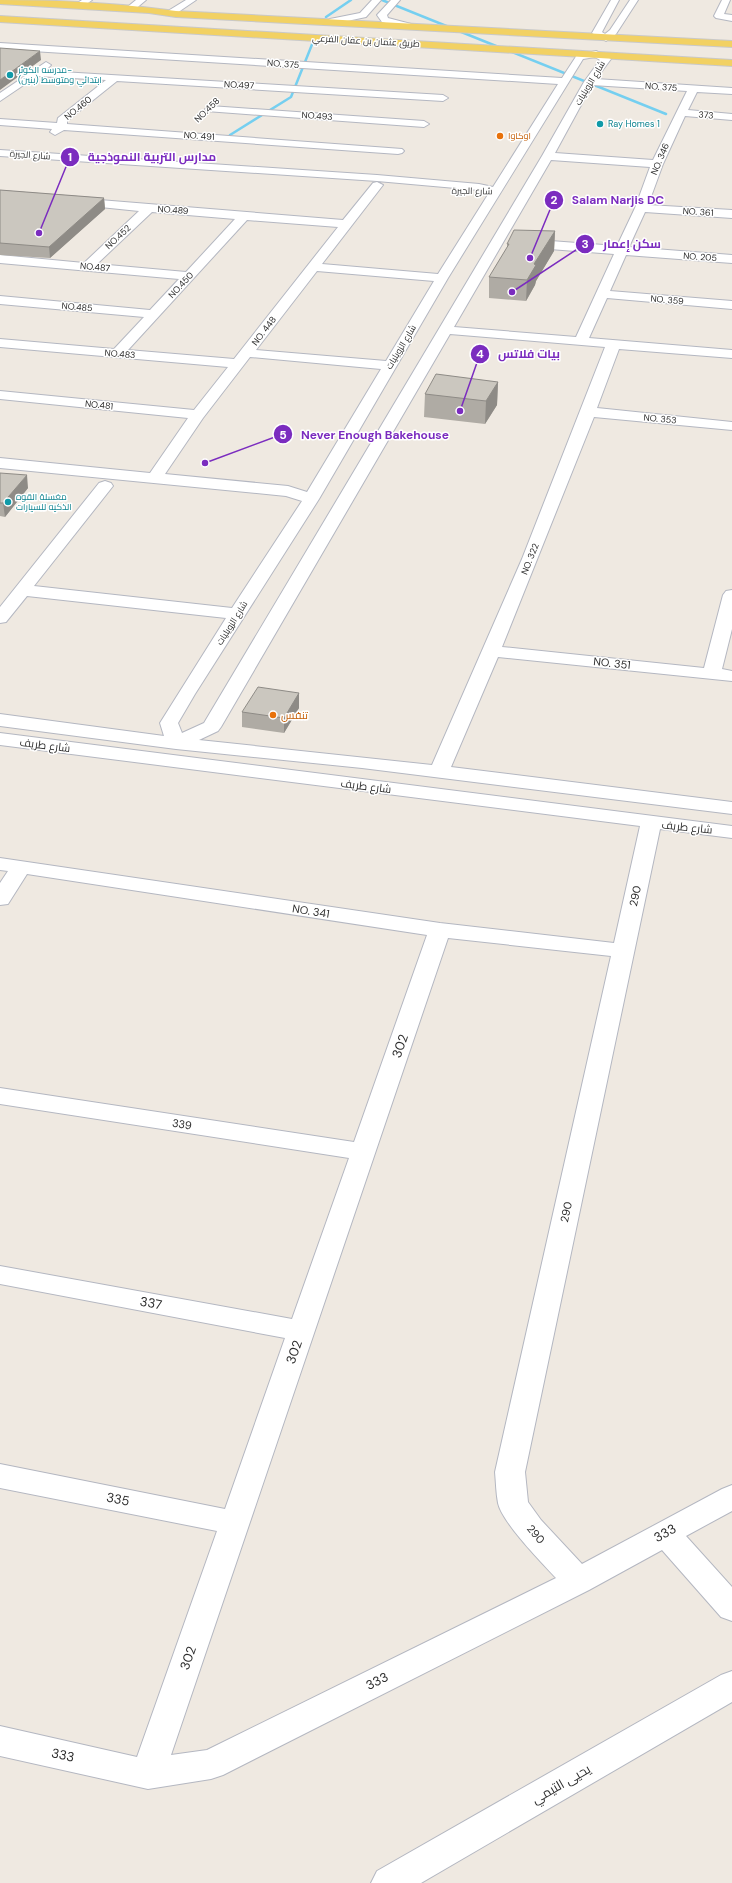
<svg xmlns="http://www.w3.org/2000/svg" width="732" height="1883" viewBox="0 0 732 1883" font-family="'DM Sans',Cairo,sans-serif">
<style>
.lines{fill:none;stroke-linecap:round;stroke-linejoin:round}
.stream{stroke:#75cff0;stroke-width:2.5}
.minor-casing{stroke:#b4b7c1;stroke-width:2}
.major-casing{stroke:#c9c9c9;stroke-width:2}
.minor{fill:#fff;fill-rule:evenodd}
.major{fill:#f2d163;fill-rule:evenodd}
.wall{fill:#afaba4}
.shaded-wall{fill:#8e8b86}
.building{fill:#cbc7bf;stroke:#8e8b86}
.culture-dot{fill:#0f9aa8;stroke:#fff;stroke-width:1.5}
.food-dot{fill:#e8710a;stroke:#fff;stroke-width:1.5}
.labels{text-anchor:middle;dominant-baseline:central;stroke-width:3;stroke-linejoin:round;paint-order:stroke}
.far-street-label{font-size:9px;fill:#2e2e2e;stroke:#fff}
.far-culture-label{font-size:9px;fill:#0d838f;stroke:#fff;text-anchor:start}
.far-food-label{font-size:9px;fill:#c56008;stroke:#fff;text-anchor:start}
.street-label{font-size:11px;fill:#2e2e2e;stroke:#fff}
.food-label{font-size:11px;fill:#c56008;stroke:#fff;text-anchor:start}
.near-street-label{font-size:13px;fill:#2e2e2e;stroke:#fff}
.leader{fill:none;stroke:#7b2cbf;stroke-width:1.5}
.callout-dot{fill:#7b2cbf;stroke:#fff;stroke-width:1.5}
.mark-label{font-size:12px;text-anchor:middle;font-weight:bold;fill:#fff}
.callout-label{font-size:12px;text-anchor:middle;font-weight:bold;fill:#7b2cbf;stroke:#fff;stroke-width:3;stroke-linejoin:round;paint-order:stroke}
</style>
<rect width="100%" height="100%" fill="#efe9e1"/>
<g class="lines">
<path class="stream" d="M 382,0 L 501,48
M 326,17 L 351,0
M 507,50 L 666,114
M 230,135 L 291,97 L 313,42"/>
<g class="minor-casing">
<path id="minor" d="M 82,0 L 92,0 L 81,8 L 75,8 L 73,6 Z
M 136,0 L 146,0 L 133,11 L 127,11 L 125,9 Z
M 186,0 L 196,0 L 174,15 L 168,15 L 166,13 L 168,11 Z
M 372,0 L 381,0 L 366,17 L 333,24 L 328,21 L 330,19 L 360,13 Z
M 391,0 L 400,0 L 387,15 L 388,18 L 411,24 L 413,26 L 411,28 L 408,29 L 382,22 L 377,15 Z
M 611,0 L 619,0 L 602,32 L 605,34 L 610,30 L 630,0 L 638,0 L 616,34 L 606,41 L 592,33 Z
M 722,0 L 730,0 L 724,14 L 732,15 L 732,21 L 716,18 L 714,16 Z
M 0,43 L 562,78 L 577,55 L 596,51 L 611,59 L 596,79 L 732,88 L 732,94 L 697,92 L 688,110 L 732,114 L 732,120 L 685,116 L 663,164 L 648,205 L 732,210 L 732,218 L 645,212 L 629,247 L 732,255 L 732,263 L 626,255 L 610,291 L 732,301 L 732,309 L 607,298 L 589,338 L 732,350 L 732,358 L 619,349 L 597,408 L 732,422 L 732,430 L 594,417 L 502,647 L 704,668 L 723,595 L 726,591 L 732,590 L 732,629 L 722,669 L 732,671 L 732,681 L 498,657 L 451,767 L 732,802 L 732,814 L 362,768 L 176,749 L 0,726 L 0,714 L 164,736 L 160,723 L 226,618 L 27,596 L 6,622 L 0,623 L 0,607 L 99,483 L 105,481 L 111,483 L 113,486 L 34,586 L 232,608 L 302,501 L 286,496 L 0,468 L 0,458 L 150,473 L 188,418 L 0,399 L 0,391 L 194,410 L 228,367 L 0,347 L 0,339 L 114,349 L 144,317 L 0,304 L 0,296 L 150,310 L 179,279 L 0,263 L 0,255 L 84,263 L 139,211 L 71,204 L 69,202 L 75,198 L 343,220 L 373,183 L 377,182 L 383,185 L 322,264 L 438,274 L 489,193 L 478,190 L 377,181 L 0,156 L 0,150 L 377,175 L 479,184 L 493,187 L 558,84 L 0,49 ZM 595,57 L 600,60 L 584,82 L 542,156 L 204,723 L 182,733 L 178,723 L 195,694 L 319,499 L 448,278 L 583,59 ZM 592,85 L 687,91 L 653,160 L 555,153 ZM 551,160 L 650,167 L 635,208 L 617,246 L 524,239 L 518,243 L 524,247 L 614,254 L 576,337 L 454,327 ZM 152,212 L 235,219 L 186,272 L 97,264 ZM 247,220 L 338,227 L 234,359 L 128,350 ZM 317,271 L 434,281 L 386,361 L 256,350 ZM 450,334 L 605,347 L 522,559 L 432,765 L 199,740 L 218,731 L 221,727 ZM 250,357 L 381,369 L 307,492 L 288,486 L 165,474 L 203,418 Z
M 46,62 L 51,65 L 45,71 L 443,95 L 448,98 L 443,101 L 117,81 L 67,121 L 67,124 L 402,149 L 404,151 L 402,153 L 398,154 L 64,130 L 55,135 L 50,132 L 52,129 L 0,125 L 0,119 L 57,123 L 58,118 L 106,80 L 37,76 L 0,101 L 0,93 Z
M 210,106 L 424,121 L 429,124 L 424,127 L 206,111 L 205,109 Z
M 0,733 L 732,826 L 732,838 L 660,829 L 525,1472 L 528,1502 L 541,1520 L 582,1564 L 722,1489 L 732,1485 L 732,1511 L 686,1536 L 732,1587 L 732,1621 L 721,1617 L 662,1550 L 589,1590 L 223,1775 L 211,1779 L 148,1789 L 0,1756 L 0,1726 L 137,1757 L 217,1531 L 0,1488 L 0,1464 L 225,1509 L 285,1338 L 0,1284 L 0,1266 L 292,1319 L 349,1158 L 0,1104 L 0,1088 L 354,1142 L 427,935 L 27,874 L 8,904 L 0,905 L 0,883 L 8,871 L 0,870 L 0,858 L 440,923 L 614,943 L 640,826 L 0,745 ZM 448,938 L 611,956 L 495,1472 C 496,1482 496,1493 498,1503 C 502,1522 541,1562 556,1578 L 207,1750 L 171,1755 Z
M 732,1671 L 732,1702 L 421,1883 L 371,1883 L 377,1871 L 721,1675 Z"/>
</g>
<g class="major-casing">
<path id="major" d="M 0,0 C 58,0 118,3 176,11 L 732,41 L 732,47 L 176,17 L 149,13 L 0,4 Z
M 0,16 L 732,60 L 732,66 L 0,22 Z"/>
</g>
<use href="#minor" class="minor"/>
<use href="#major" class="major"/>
</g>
<path class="wall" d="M 0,190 L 104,198 L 105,209 L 50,258 L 0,255 Z
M 555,231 L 554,251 L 536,281 L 535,285 L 526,301 L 489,298 L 489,277 L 507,248 L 507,244 Z
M 498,382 L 497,405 L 485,424 L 424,417 L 425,394 Z
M 0,473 L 28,488 L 5,517 L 0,516 Z
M 299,693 L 299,708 L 284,733 L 242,727 L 242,712 Z"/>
<path class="shaded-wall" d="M 40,51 L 41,60 L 0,90 L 0,80 Z
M 104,198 L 105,209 L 50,258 L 49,247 Z
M 555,231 L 554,251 L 536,281 L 535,285 L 526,301 L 527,280 L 534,264 Z
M 498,382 L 497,405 L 485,424 L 486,401 Z
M 27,475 L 28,488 L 5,517 L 3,503 Z
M 299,693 L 299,708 L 284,733 L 284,718 Z"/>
<path class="building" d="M 0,48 L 40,51 L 0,80 Z
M 0,190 L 104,198 L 49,247 L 0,243 Z
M 514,230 L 555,231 L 534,264 L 536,265 L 527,280 L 489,277 L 509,244 L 507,244 Z
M 436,374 L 498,382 L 486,401 L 425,394 Z
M 0,473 L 27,475 L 3,503 L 0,503 Z
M 258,687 L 299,693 L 284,718 L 242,712 Z"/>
<g class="culture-dot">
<circle cx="10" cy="75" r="4"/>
<circle cx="600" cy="124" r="4"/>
<circle cx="8" cy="502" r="4"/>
</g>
<g class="food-dot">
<circle cx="500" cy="136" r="4"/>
<circle cx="273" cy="715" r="4"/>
</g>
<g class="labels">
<g class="far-street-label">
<text transform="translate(366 41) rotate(3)">طريق عثمان بن عفان الفرعي</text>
<text transform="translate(283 64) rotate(4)">NO. 375</text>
<text transform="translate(590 83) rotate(-59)">شارع الزويليات</text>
<text transform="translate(239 85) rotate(3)">NO.497</text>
<text transform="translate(661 87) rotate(4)">NO. 375</text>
<text transform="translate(78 108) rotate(-39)">NO.460</text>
<text transform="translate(207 110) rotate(-44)">NO.458</text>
<text transform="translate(706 115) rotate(4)">373</text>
<text transform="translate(317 116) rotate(4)">NO.493</text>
<text transform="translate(199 136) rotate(4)">NO. 491</text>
<text transform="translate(30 155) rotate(4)">شارع الجيرة</text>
<text transform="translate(660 159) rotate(-67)">NO. 346</text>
<text transform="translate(472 191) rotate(1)">شارع الجيرة</text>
<text transform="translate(173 210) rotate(4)">NO.489</text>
<text transform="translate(698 212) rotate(4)">NO. 361</text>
<text transform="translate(118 237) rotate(-43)">NO.452</text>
<text transform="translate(700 257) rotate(4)">NO. 205</text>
<text transform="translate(95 267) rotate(5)">NO.487</text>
<text transform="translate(181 285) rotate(-47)">NO.450</text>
<text transform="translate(667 300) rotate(5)">NO. 359</text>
<text transform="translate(77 307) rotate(5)">NO.485</text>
<text transform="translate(264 331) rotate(-53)">NO. 448</text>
<text transform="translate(401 347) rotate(-59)">شارع الزويليات</text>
<text transform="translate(120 354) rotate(5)">NO.483</text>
<text transform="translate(99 405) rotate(6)">NO.481</text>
<text transform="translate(660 419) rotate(5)">NO. 353</text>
<text transform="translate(530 559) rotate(-68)">NO. 322</text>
<text transform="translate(232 623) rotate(-58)">شارع الزويليات</text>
</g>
<g class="far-culture-label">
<text x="18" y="70">مدرسه الكوثر-<tspan x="18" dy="10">ابتدائي ومتوسط (بنين)</tspan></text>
<text x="608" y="124">Ray Homes 1</text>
<text x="16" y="497">مغسلة القوه<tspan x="16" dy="10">الذكيه للسيارات</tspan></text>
</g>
<g class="far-food-label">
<text x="508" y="136">اوكاوا</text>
</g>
<g class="street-label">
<text transform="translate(612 663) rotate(6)">NO. 351</text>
<text transform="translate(45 745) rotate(7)">شارع طريف</text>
<text transform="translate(366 786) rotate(7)">شارع طريف</text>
<text transform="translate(687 827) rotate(6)">شارع طريف</text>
<text transform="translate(635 896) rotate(-78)">290</text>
<text transform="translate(311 911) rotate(9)">NO. 341</text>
<text transform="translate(182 1124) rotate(9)">339</text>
<text transform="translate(566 1212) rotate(-78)">290</text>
<text transform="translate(536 1534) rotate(50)">290</text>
</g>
<g class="food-label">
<text x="281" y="715">تنفس</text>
</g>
<g class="near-street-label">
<text transform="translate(400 1046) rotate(-71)">302</text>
<text transform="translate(151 1303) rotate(10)">337</text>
<text transform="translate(294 1352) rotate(-71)">302</text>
<text transform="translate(118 1499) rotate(11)">335</text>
<text transform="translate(665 1533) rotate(-29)">333</text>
<text transform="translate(188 1658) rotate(-71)">302</text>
<text transform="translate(377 1681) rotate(-27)">333</text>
<text transform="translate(63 1755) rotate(12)">333</text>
<text transform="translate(561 1784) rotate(-30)">يحيى التيمي</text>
</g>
</g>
<path class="leader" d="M39 233L70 157M530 258L554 200M512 292L585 244M460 411L480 354M205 463L283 434"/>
<g class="callout-dot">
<circle cx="39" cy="233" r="4"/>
<circle cx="530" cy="258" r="4"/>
<circle cx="512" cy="292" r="4"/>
<circle cx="460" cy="411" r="4"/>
<circle cx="205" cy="463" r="4"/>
<circle cx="70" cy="157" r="10"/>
<circle cx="554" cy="200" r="10"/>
<circle cx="585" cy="244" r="10"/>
<circle cx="480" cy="354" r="10"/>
<circle cx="283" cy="434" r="10"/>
</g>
<g class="mark-label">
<text x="70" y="161">1</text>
<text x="554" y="204">2</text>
<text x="585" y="248">3</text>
<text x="480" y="358">4</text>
<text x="283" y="439">5</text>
</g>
<g class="callout-label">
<text x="152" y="161">مدارس التربية النموذجية</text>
<text x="618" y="204">Salam Narjis DC</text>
<text x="632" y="248">سكن إعمار</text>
<text x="529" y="358">بيات فلاتس</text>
<text x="375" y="439">Never Enough Bakehouse</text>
</g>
</svg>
